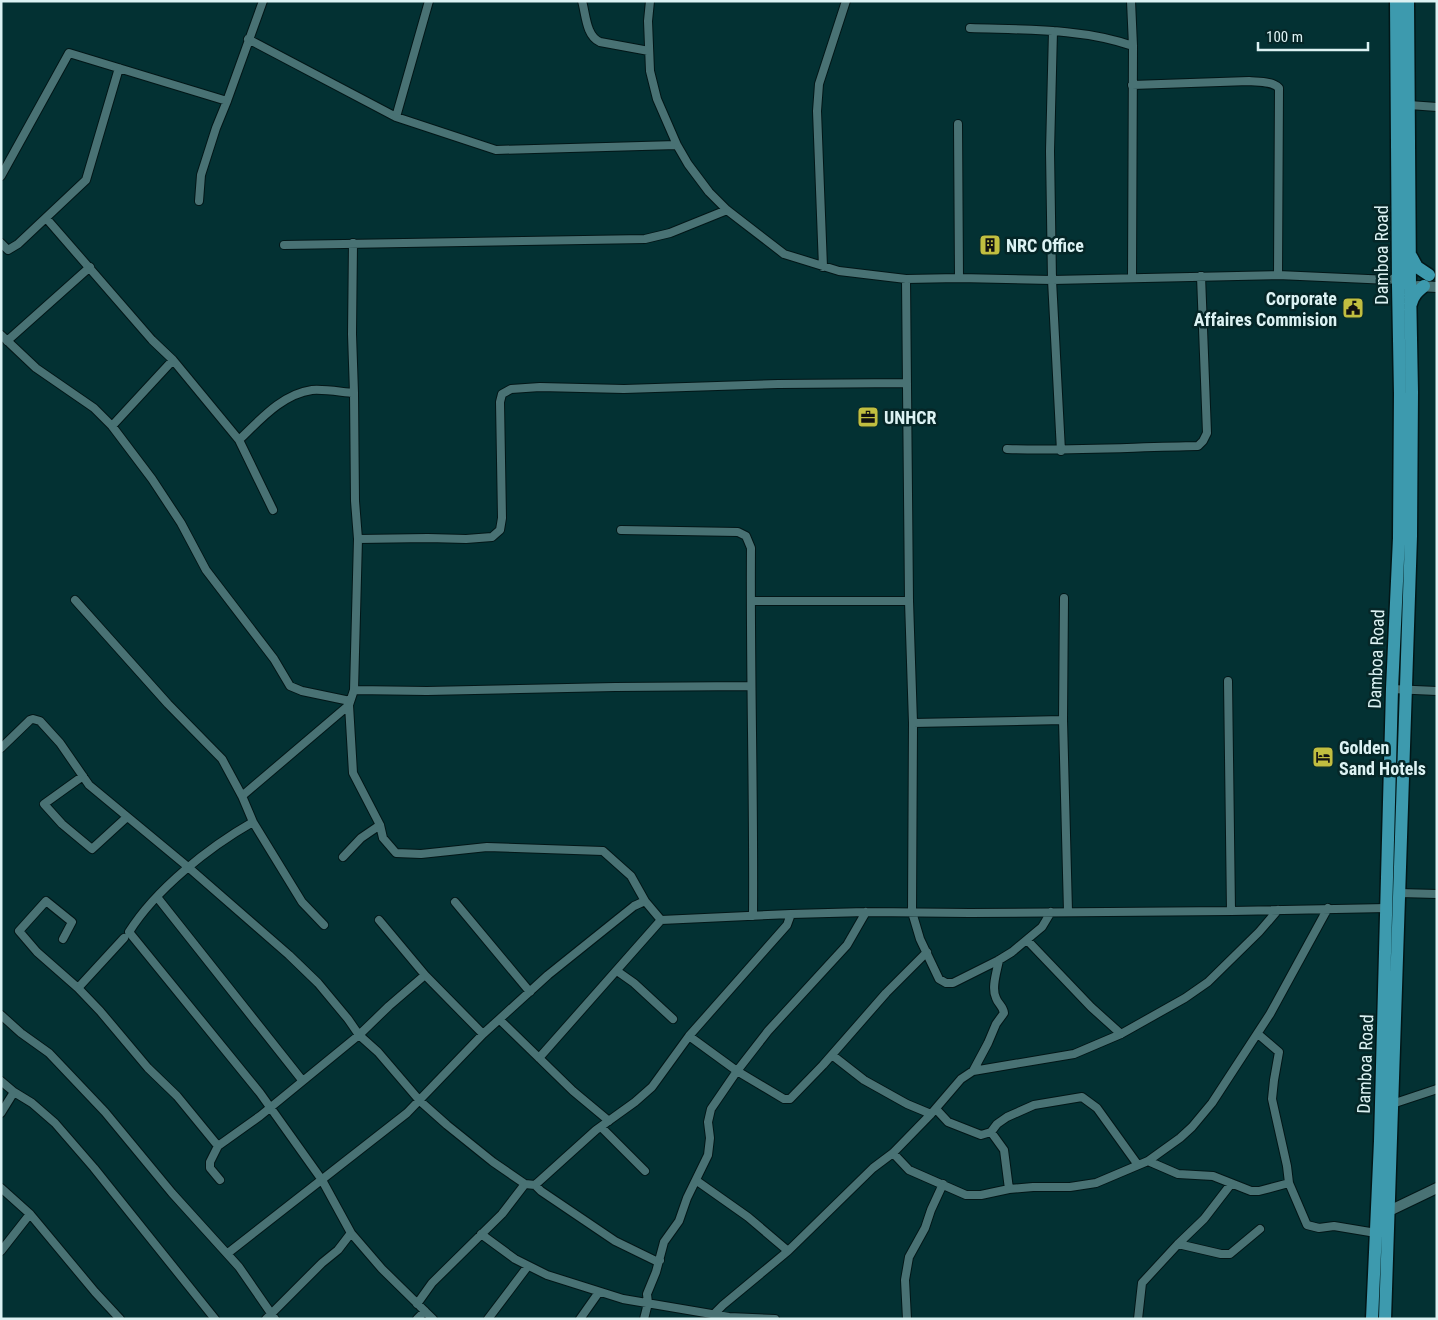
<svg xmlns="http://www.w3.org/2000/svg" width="1438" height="1320" viewBox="0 0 1438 1320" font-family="'Roboto Condensed',sans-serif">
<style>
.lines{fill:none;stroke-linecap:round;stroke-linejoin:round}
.minor-casing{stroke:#021617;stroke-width:10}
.tertiary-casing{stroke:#021617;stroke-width:12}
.primary-casing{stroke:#021617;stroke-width:15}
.minor{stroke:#497274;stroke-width:8}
.tertiary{stroke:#497274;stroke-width:10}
.primary{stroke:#3d9aae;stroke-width:12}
.labels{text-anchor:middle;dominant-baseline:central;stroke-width:5;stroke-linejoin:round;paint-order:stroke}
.poi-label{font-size:18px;font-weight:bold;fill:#dcf2f3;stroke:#052627;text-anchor:start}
.street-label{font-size:18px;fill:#dcf2f3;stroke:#052627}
</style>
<rect width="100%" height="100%" fill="#033133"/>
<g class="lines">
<g class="minor-casing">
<path id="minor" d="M 582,1 C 586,15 586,36 600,42 L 649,51
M 650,1 L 648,21 L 650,71 L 657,99 L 677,145 L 688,164 L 709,192 L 727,210 L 784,254 L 839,271 L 906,279 L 959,278 L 1052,280 L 1278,275 L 1390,280 L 1398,276
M 1131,1 L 1133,46 L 1132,278
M 970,28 C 1024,30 1082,28 1133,46
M 1053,31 L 1050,151 L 1052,280 L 1061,451
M 248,39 L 396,117 L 496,150 L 677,145
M 1132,85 L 1249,81 C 1259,82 1272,81 1279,88 L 1278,275
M 1409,105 L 1437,107
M 396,117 L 429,1
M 958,124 L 959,278
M 1,176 L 69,53 L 227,101
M 199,201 L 201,175 L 216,128 L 227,101 L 263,1
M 46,218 L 152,340 L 173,360 L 239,440 L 273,510
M 1,243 L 8,250 L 18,244 L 86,180 L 119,68
M 284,245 L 645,239 L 670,233 L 727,210
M 823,267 L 817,111 L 819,84 L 846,1
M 906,279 L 909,601 L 913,723 L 912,912 L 920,939 L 939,979 L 946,983 L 953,983 L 999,960 L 1012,952 L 1042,927 L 1051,912
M 1,335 L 36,368 L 94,408 L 112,426 L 152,479 L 181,523 L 206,570 L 274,659 L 290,686 L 302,691 L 350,701
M 7,341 L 90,267
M 112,426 L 173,360
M 239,440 C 259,421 282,394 312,390 C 325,389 341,392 354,393
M 1007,449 C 1071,451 1134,447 1198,446 L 1203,441 L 1207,433 L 1201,276
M 621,530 L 738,532 L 746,536 L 751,548 C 750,671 754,793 753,916
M 358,539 L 428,538 L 466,539 L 492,537 L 500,530 L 502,518 L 500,402 L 502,394 L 511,389 L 540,387 L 624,389 L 778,384 L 907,383
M 1064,598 L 1063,720 L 1068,911
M 75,600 L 168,704 L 222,759 L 242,796 L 253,822 L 302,902 L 324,925
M 751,601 L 909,601
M 1228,681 L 1231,911
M 1392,689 L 1437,691
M 354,690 L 427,691 L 615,687 L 751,686
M 349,705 L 353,773 L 380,825 L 383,838 L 396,853 L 421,854 L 487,847 L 603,851 L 631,876 L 645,901
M 913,723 L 1063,720
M 1,748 L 30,720 L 33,719 L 40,721 L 60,743 L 89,785 L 188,867 L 289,955 L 318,983 L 348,1019 L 359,1035 L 378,1052 L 420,1101 L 447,1125 L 493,1162 L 525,1184 L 535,1185 L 541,1191 L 615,1241 L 656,1261 L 660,1260
M 83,776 L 44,804 L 62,824 L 92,849 L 127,817
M 242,796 L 349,705 L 354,690 L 358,539 L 355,501 L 354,393 L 352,334 L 353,243
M 253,822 C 209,847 156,889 129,932 L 260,1093 L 322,1180 L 351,1233 L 382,1269 L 433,1319
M 343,857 L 361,838 L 380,825
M 1399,893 L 1437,894
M 157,897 L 302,1080
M 455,902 L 530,992
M 379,920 L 425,975 L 483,1034
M 63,939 L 72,922 L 46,901 L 19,931 L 37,952 L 78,988 L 100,1011 L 148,1068 L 177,1096 L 218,1146
M 1027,940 L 1091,1007 L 1121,1034
M 617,971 L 634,983 L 673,1019
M 78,988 L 124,938
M 1,1015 L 21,1033 L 49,1053 L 105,1112 L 172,1193 L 239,1267 L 275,1319
M 500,1020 L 573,1091 L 609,1121
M 1258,1034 L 1279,1052 L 1274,1080 L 1272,1099 L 1287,1166 L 1289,1183 L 1307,1225 L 1319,1228 L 1334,1226 L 1376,1233
M 689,1036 L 737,1071 L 784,1099 L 790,1099 L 823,1065 L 886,993 L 927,952
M 832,1055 L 864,1080 L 907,1104 L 931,1114
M 539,1058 L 661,920
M 973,1071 L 988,1043 L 996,1024 L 1004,1013 C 1003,1006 998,1004 996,998 C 991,988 997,971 999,960
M 1,1081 L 14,1092 L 32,1103 L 55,1123 L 94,1168 L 215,1319
M 1392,1104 L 1437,1089
M 936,1109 L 948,1122 L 981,1135 L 991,1132 L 997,1124 L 1007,1117 L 1034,1105 L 1082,1097 L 1097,1108 L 1138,1165
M 1,1113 L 14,1092
M 601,1127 L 645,1171
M 991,1132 L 1004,1150 L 1009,1189
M 893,1153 L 909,1170 L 966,1195 L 981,1195 L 1009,1189 L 1033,1187 L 1070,1187 L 1096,1183 L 1148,1161 L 1180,1138 L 1192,1127 L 1212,1103 L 1270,1014 L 1328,908
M 1148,1161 L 1178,1174 L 1213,1176 L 1251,1191 L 1259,1191 L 1289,1183
M 220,1180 L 210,1168 L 210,1162 L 218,1146 L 260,1116 L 359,1035 L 389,1006 L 425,975
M 697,1181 L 748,1217 L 788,1251
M 535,1185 L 596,1130 L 635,1102 L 652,1087 L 689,1036 L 787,925 L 791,914
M 1,1188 L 30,1214 L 95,1292 L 120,1319
M 481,1234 L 515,1259 L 547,1275 L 623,1299 L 729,1317 L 775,1319
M 1178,1244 L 1221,1254 L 1230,1254 L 1260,1229
M 1,1251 L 30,1214
M 228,1253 L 407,1113 L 483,1034 L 548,975 L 634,906 L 645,901 L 661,920 L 791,914 L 866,912 L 970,913 L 1231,911 L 1387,908
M 417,1304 L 432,1283 L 502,1214 L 525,1184
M 714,1314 L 723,1305 L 788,1251 L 873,1168 L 893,1153 L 931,1114 L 961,1079 L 973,1071 L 1074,1054 L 1121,1034 L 1185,998 L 1208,982 L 1259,932 L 1278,910
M 266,1319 L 322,1263 L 338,1250 L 351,1233
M 417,1319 L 425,1311
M 488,1319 L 528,1266
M 580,1319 L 599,1292
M 644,1319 L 648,1303 L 647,1294 L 656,1272 L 664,1242 L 679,1221 L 687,1198 L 708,1155 L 710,1138 L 708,1122 L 711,1109 L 737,1071 L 768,1031 L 847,945 L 866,912
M 907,1319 L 905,1280 L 909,1257 L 925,1228 L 931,1210 L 943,1184
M 1138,1319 L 1142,1283 L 1178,1244 L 1204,1219 L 1231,1184"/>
</g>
<g class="tertiary-casing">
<path id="tertiary" d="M 1418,286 L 1437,287
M 1383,1211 L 1389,1211 L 1437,1188"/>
</g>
<g class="primary-casing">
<path id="primary" d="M 1411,256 L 1417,267 L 1429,275
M 1411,304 C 1413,295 1418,291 1424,286
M 1372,1319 L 1380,1141 L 1392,689 L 1399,538 L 1400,394 L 1398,286 L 1396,1
M 1385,1319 L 1411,536 L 1412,392 L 1410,285 L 1408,1"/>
</g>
<use href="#minor" class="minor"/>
<use href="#tertiary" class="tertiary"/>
<use href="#primary" class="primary"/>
</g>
<defs>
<g id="building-square" transform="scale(1.125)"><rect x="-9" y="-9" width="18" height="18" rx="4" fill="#c1be40" stroke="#052627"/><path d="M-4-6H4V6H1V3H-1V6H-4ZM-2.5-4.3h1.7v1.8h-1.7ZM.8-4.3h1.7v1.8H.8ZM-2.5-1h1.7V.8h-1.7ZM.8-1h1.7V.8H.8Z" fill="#111"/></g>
<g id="civic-square" transform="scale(1.125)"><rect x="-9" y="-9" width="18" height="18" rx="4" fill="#c1be40" stroke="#052627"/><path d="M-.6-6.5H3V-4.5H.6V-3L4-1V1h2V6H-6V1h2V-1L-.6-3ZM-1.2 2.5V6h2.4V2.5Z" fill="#111"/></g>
<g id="office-square" transform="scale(1.125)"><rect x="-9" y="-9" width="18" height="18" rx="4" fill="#c1be40" stroke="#052627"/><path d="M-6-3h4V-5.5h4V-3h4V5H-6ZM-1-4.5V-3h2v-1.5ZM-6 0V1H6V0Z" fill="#111"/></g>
<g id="hotel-square" transform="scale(1.125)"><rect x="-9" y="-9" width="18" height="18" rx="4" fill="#c1be40" stroke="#052627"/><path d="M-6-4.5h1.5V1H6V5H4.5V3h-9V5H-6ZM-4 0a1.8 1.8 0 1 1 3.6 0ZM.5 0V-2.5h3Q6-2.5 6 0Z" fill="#111"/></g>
</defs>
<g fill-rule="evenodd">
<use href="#building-square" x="990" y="245"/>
<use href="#civic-square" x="1353" y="308"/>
<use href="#office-square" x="868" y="417"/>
<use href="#hotel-square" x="1323" y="757"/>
</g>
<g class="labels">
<g class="poi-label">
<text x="1006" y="245">NRC Office</text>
<text x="1337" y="298" text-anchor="end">Corporate<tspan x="1337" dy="21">Affaires Commision</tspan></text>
<text x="884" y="417">UNHCR</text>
<text x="1339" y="747">Golden<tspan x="1339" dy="21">Sand Hotels</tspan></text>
</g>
<g class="street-label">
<text transform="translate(1381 255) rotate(-90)">Damboa Road</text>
<text transform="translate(1376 659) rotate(-88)">Damboa Road</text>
<text transform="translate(1365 1064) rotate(-88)">Damboa Road</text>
</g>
</g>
<rect width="1438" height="1320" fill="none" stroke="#dcf2f3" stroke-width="5"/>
<path d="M1258 42v8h110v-8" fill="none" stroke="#dcf2f3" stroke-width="2.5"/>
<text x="1266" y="42" font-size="15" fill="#dcf2f3" stroke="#052627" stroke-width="4" paint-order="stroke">100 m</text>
</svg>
